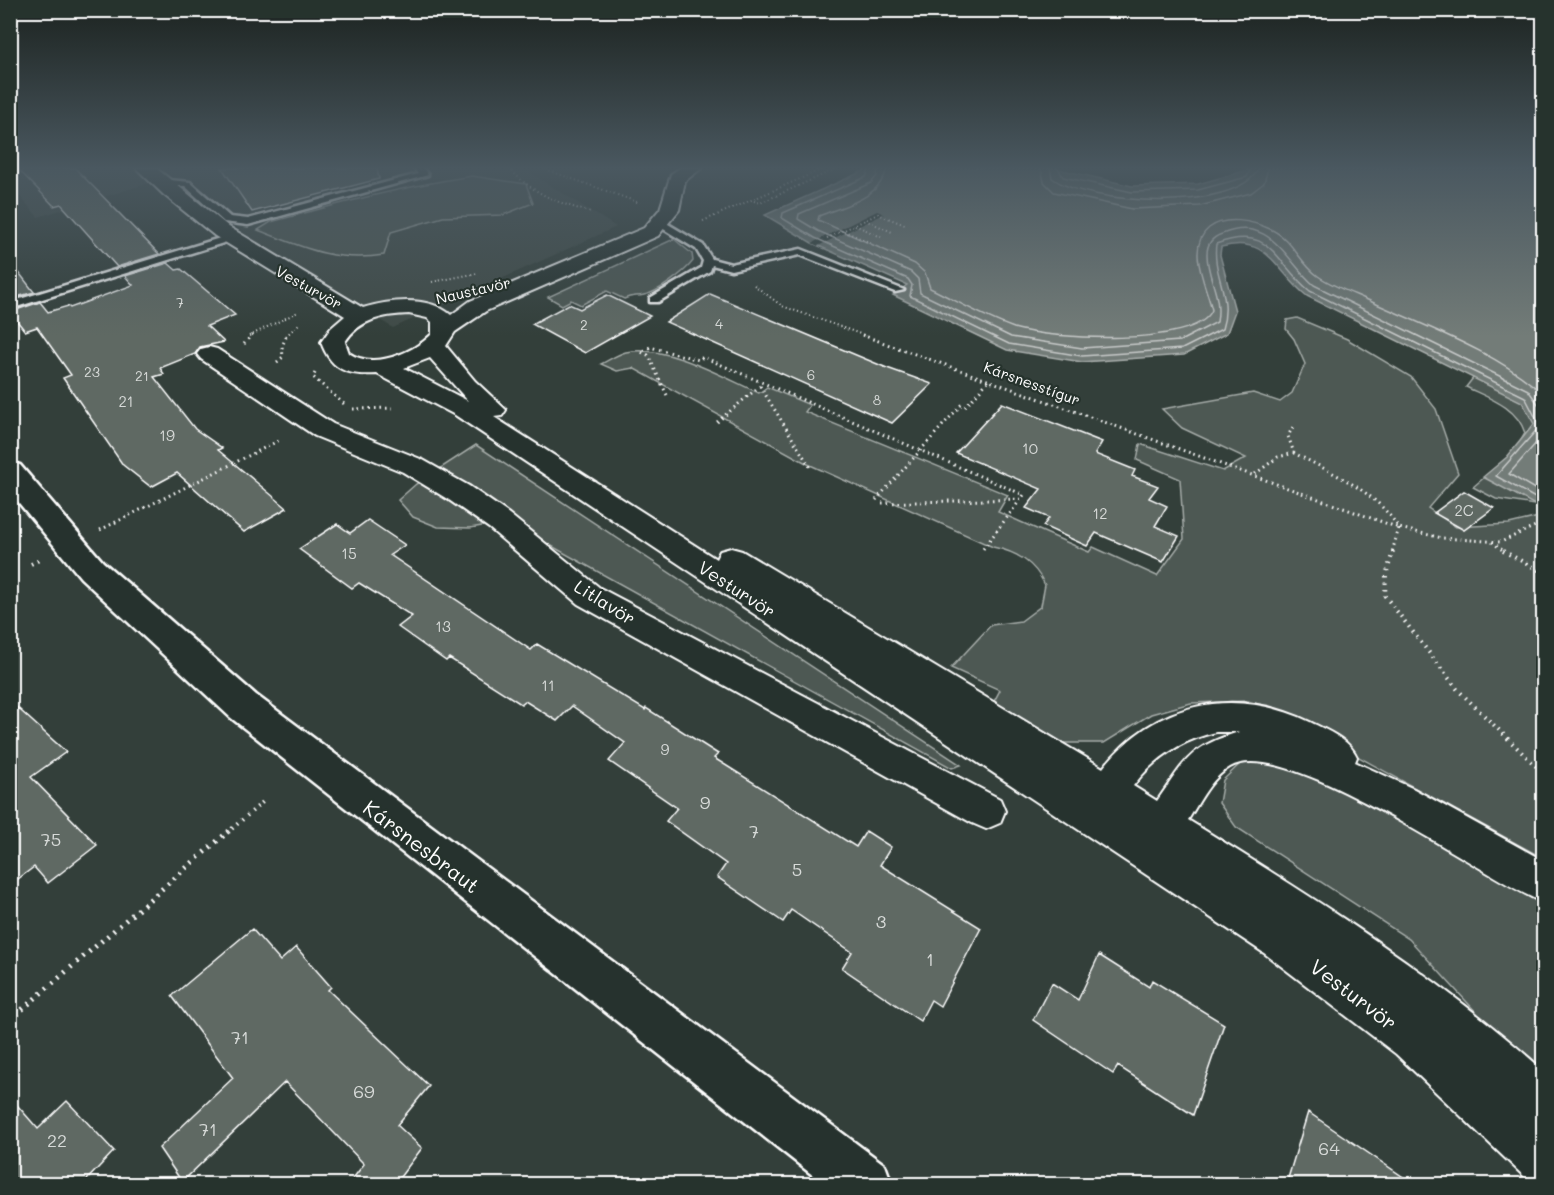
<svg xmlns="http://www.w3.org/2000/svg" width="1554" height="1195" viewBox="0 0 1554 1195" font-family="Mali,sans-serif">
<style>
.built{fill:#404c47}
.green{fill:#4d5853;stroke:#a6aca9;stroke-width:1.5}
.water{fill:#737b78;stroke:#abb0ae;stroke-width:1.5}
.pier{fill:#333f3a}
.lines{fill:none;stroke-linecap:round;stroke-linejoin:round}
.shore{stroke:#c7cac9;stroke-width:1.5}
.building{fill:#5f6964;stroke:#fff;stroke-width:1.5}
.lane-casing{stroke:#fff;stroke-width:5}
.street-casing{stroke:#fff;stroke-width:4}
.secondary-casing{stroke:#fff;stroke-width:5}
.path-far3{stroke:#fff;stroke-width:2;stroke-dasharray:1 3;stroke-linecap:butt}
.path-far2{stroke:#fff;stroke-width:3;stroke-dasharray:1.5 4;stroke-linecap:butt}
.path-far1{stroke:#fff;stroke-width:4;stroke-dasharray:1.5 5;stroke-linecap:butt}
.path{stroke:#fff;stroke-width:5;stroke-dasharray:2 6;stroke-linecap:butt}
.lane{fill:#26332d;fill-rule:evenodd}
.street{fill:#26332d;fill-rule:evenodd}
.secondary{fill:#26332d;fill-rule:evenodd}
.labels{text-anchor:middle;dominant-baseline:central;stroke-width:4.5;stroke-linejoin:round;paint-order:stroke}
.far-number-label{font-size:14px;fill:#d7dad8}
.far-street-label{font-size:15px;fill:#fff;stroke:#26332d}
.number-label{font-size:15px;fill:#d7dad8}
.street-label{font-size:18px;fill:#fff;stroke:#26332d}
.near-number-label{font-size:18px;fill:#d7dad8}
.near-street-label{font-size:21px;fill:#fff;stroke:#26332d}
</style>
<rect width="100%" height="100%" fill="#333f3a"/>
<filter id="ink" filterUnits="userSpaceOnUse"><feTurbulence type="fractalNoise" baseFrequency=".0167" numOctaves="2"/><feDisplacementMap in="SourceGraphic" scale="12" xChannelSelector="R" yChannelSelector="G"/><feConvolveMatrix kernelMatrix="1 2 1 2 8 2 1 2 1" color-interpolation-filters="sRGB"/></filter>
<g filter="url(#ink)">
<path class="built" d="M 11,168 L 523,168 L 616,227 L 393,328 L 258,244 L 172,176 L 38,217 L 11,186 Z"/>
<path class="green" d="M 472,176 L 526,184 L 533,203 L 503,215 L 443,217 L 391,232 L 384,255 C 335,263 302,247 258,230 L 271,222 C 338,204 404,186 472,176 Z
M 674,239 L 692,254 L 693,261 C 685,272 657,293 644,295 C 636,297 632,295 624,299 L 607,291 L 581,305 L 571,300 L 562,305 L 548,297 Z
M 1543,289 L 1543,506 L 1541,506 L 1496,499 L 1473,487 L 1515,451 L 1525,433 C 1517,407 1489,398 1466,387 Z
M 1297,318 L 1347,339 L 1411,377 L 1436,409 L 1458,473 L 1428,508 L 1456,527 L 1509,524 L 1543,516 L 1543,858 L 1355,755 L 1327,732 L 1300,717 L 1248,701 L 1191,703 L 1151,714 L 1104,743 L 1061,743 L 990,709 L 1000,690 L 951,668 L 991,625 L 1021,621 L 1041,606 L 1045,585 C 1034,562 1017,552 993,547 L 808,464 L 633,368 L 617,371 L 601,364 C 609,360 618,354 626,352 C 666,344 723,377 759,393 L 767,387 L 810,405 L 805,412 L 1008,495 L 998,512 L 1089,552 L 1093,547 L 1157,576 L 1184,539 L 1180,479 L 1137,460 L 1140,444 L 1223,471 L 1246,458 L 1182,428 L 1162,409 L 1253,393 L 1280,402 L 1292,393 L 1305,364 L 1294,339 L 1286,329 L 1287,320 Z
M 476,445 L 961,765 L 952,768 L 530,534 L 500,523 L 470,528 L 438,527 L 413,517 L 398,500 L 416,484 Z
M 1244,760 L 1285,761 L 1340,786 L 1543,905 L 1543,1080 L 1500,1038 L 1409,939 L 1236,827 L 1219,803 L 1223,780 Z"/>
<path class="water" d="M 870,168 L 1054,168 L 1132,186 L 1198,184 L 1255,168 L 1543,168 L 1543,504 L 1537,506 L 1483,477 L 1507,457 L 1534,424 L 1522,402 L 1307,296 C 1275,271 1269,234 1221,247 L 1220,255 L 1235,311 L 1227,333 L 1184,355 L 1082,362 L 1007,350 L 893,295 L 907,285 L 812,243 L 765,215 Z"/>
<path class="pier" d="M 877,211 L 884,214 L 818,246 L 812,243 Z"/>
<g class="lines">
<path class="shore" d="M 870,168 L 866,177 L 783,213 L 782,218 L 815,238 L 908,279 L 912,285 L 910,296 L 1009,344 L 1082,356 L 1182,349 L 1222,329 C 1233,295 1212,276 1216,244 C 1272,223 1274,262 1310,291 L 1525,397 L 1540,426 L 1496,476 L 1537,499 L 1544,499
M 878,168 L 877,176 L 871,183 L 799,214 L 798,219 L 818,231 L 911,272 L 918,279 L 920,293 L 1011,337 L 1082,348 L 1180,341 L 1217,322 C 1222,294 1207,279 1207,254 C 1207,244 1213,237 1222,234 C 1270,214 1285,260 1314,285 L 1528,390 L 1544,412
M 887,168 C 880,199 845,205 819,216 L 818,220 L 915,264 L 925,273 L 930,288 C 957,301 985,318 1014,328 C 1049,339 1196,348 1212,310 C 1207,287 1185,247 1209,228 C 1225,215 1253,221 1270,229 C 1293,239 1299,263 1318,276 C 1334,287 1355,294 1372,302 C 1427,327 1499,353 1544,395
M 1041,168 L 1044,182 L 1054,192 L 1132,209 L 1200,206 L 1251,193 L 1264,183 L 1268,168
M 1050,168 L 1052,178 C 1088,205 1236,214 1259,168
M 1058,168 L 1063,177 L 1132,192 L 1198,190 L 1247,177 L 1251,168
M 1544,434 L 1509,474 L 1538,491 L 1544,491"/>
</g>
<path class="building" d="M 17,168 L 75,168 L 159,254 L 117,267 L 61,204 L 54,206 Z
M 222,168 L 377,168 L 379,179 L 252,212 Z
M 10,261 L 34,292 L 10,299 Z
M 168,263 L 176,270 L 181,269 L 235,315 L 207,326 L 224,342 L 200,347 L 195,354 L 160,368 L 164,374 L 154,377 L 195,429 L 222,448 L 218,450 L 287,508 L 244,532 L 177,473 L 151,487 L 123,465 L 63,378 L 71,375 L 37,327 L 25,331 L 10,312 L 40,302 L 48,312 L 68,306 L 70,308 L 133,285 L 125,276 Z
M 710,294 L 887,368 L 932,384 L 892,423 L 666,322 Z
M 607,295 L 650,316 L 585,353 L 532,324 L 569,304 L 580,309 Z
M 1002,403 L 1102,442 L 1095,454 L 1135,470 L 1132,476 L 1158,486 L 1149,498 L 1167,506 L 1155,526 L 1179,536 L 1163,562 L 1096,533 L 1087,546 L 1043,526 L 1049,518 L 1026,508 L 1041,489 L 956,453 Z
M 1464,491 L 1494,508 L 1464,530 L 1434,513 Z
M 368,520 L 405,545 L 390,555 L 531,650 L 537,644 L 645,710 L 646,708 L 718,754 L 714,758 L 856,847 L 866,831 L 891,847 L 880,865 L 981,928 L 940,1006 L 931,1000 L 920,1021 L 842,968 L 852,952 L 791,910 L 783,922 L 717,877 L 726,864 L 666,821 L 677,808 L 609,761 L 625,743 L 572,706 L 557,721 L 525,701 L 521,704 L 449,658 L 446,661 L 398,627 L 412,616 L 359,583 L 352,588 L 299,549 L 337,524 L 350,533 Z
M 10,701 L 66,752 L 31,777 L 97,845 L 48,883 L 34,867 L 10,885 Z
M 252,929 L 280,961 L 296,947 L 331,987 L 328,990 L 429,1086 L 397,1125 L 422,1148 L 394,1185 L 348,1185 L 364,1164 L 285,1082 L 182,1182 L 159,1148 L 233,1078 L 172,996 Z
M 1099,955 L 1149,987 L 1152,980 L 1224,1024 L 1193,1115 L 1118,1066 L 1113,1074 L 1033,1020 L 1052,983 L 1078,1000 Z
M 10,1097 L 38,1129 L 67,1101 L 114,1151 L 82,1185 L 10,1185 Z
M 1308,1112 L 1415,1185 L 1286,1185 Z"/>
<g class="lines">
<g class="lane-casing">
<path id="lane" d="M 414,168 L 423,168 L 428,175 L 248,225 L 224,222 L 185,186 L 159,185 L 155,182 L 159,179 L 190,182 L 230,217 L 248,219 L 418,174 Z
M 657,221 L 663,221 L 703,245 L 712,259 L 731,264 L 801,249 L 904,290 L 895,292 L 800,255 L 731,270 L 712,265 L 710,271 L 658,302 L 650,302 L 650,298 L 701,268 L 703,261 L 696,249 L 657,225 Z
M 230,235 L 233,236 L 233,240 L 10,309 L 10,302 Z"/>
</g>
<g class="street-casing">
<path id="street" d="M 136,168 L 156,168 L 229,227 L 363,308 C 390,300 428,295 451,315 L 470,301 L 644,228 L 660,209 L 671,174 L 680,168 L 702,168 L 685,181 L 679,210 L 658,236 L 486,311 L 455,332 L 446,346 L 475,381 L 506,410 L 502,416 L 494,417 L 716,559 L 720,551 L 731,548 L 742,551 L 1103,768 C 1155,701 1235,686 1310,722 C 1328,731 1349,739 1357,757 L 1355,762 L 1414,789 L 1544,861 L 1544,903 C 1485,879 1285,733 1230,767 C 1211,778 1200,801 1188,820 C 1311,896 1436,974 1544,1071 L 1544,1184 L 1527,1179 L 1396,1054 L 1264,953 L 455,415 L 377,374 C 348,376 331,370 321,342 L 331,328 L 345,316 L 215,236 L 164,195 ZM 409,314 L 427,318 L 432,322 L 432,334 C 413,353 373,370 349,353 L 345,342 C 359,319 384,315 409,314 ZM 430,358 L 468,401 L 404,368 ZM 1216,732 L 1239,732 C 1189,747 1186,760 1157,801 L 1133,786 C 1154,758 1182,740 1216,732 Z
M 209,347 L 217,349 L 333,424 L 423,460 L 469,486 L 509,514 L 600,588 L 1000,799 L 1005,811 L 1000,823 L 986,829 L 972,823 L 578,604 L 489,528 L 449,500 L 403,472 L 315,436 L 201,359 L 197,354 L 201,349 Z"/>
</g>
<g class="secondary-casing">
<path id="secondary" d="M 10,463 L 20,465 L 103,562 L 256,695 L 885,1165 L 892,1184 L 824,1184 L 230,717 L 81,578 L 10,492 Z"/>
</g>
<path class="path-far3" d="M 509,168 C 532,193 557,203 590,212
M 542,168 L 640,203
M 754,201 L 760,203 L 838,168
M 865,220 L 892,232
M 703,221 L 825,168
M 855,225 L 881,237
M 844,231 L 871,243
M 827,238 L 878,214 L 905,225
M 432,282 L 478,273
M 754,285 L 782,306 L 866,336
M 249,336 L 298,312
M 286,336 L 300,323"/>
<path class="path-far2" d="M 862,335 L 1399,528 L 1442,538 L 1501,542 L 1544,522
M 244,344 L 252,335
M 277,362 L 283,357 L 282,346 L 287,335
M 315,373 L 313,377 L 344,404
M 760,386 L 812,470
M 667,395 L 648,355 L 641,352 L 650,347 L 699,360 L 703,357 L 1024,495 L 983,549
M 353,409 L 393,408
M 717,422 L 760,386
M 1293,427 L 1288,436 L 1294,453 C 1333,474 1374,489 1399,528 L 1392,552
M 1255,474 L 1278,457 L 1294,453
M 876,500 L 961,405 L 965,407 L 990,379
M 882,503 L 1021,499
M 100,530 L 282,439
M 1492,542 L 1505,552"/>
<path class="path-far1" d="M 1393,551 L 1386,575 L 1385,596 L 1458,690 L 1544,774
M 1503,551 L 1544,573
M 31,564 L 41,559
M 227,833 L 265,800"/>
<path class="path" d="M 10,1020 L 229,831"/>
<use href="#lane" class="lane"/>
<use href="#street" class="street"/>
<use href="#secondary" class="secondary"/>
</g>
</g>
<linearGradient id="sky" x2="0" y2="1"><stop stop-color="#1c2320"/><stop offset="0.5" stop-color="#4a5860"/><stop offset="1" stop-color="#4a5860" stop-opacity="0"/></linearGradient>
<rect width="1554" height="336" fill="url(#sky)"/>
<g class="labels">
<g class="far-number-label">
<text x="180" y="302">7</text>
<text x="719" y="323">4</text>
<text x="584" y="324">2</text>
<text x="92" y="371">23</text>
<text x="811" y="374">6</text>
<text x="142" y="375">21</text>
<text x="877" y="399">8</text>
</g>
<g class="far-street-label">
<text transform="translate(309 287) rotate(29)">Vesturvör</text>
<text transform="translate(473 290) rotate(-13)">Naustavör</text>
<text transform="translate(1032 383) rotate(20)">Kársnesstígur</text>
</g>
<g class="number-label">
<text x="126" y="401">21</text>
<text x="167" y="435">19</text>
<text x="1030" y="448">10</text>
<text x="1464" y="510">2C</text>
<text x="1100" y="513">12</text>
<text x="349" y="553">15</text>
<text x="443" y="626">13</text>
<text x="548" y="685">11</text>
<text x="665" y="749">9</text>
</g>
<g class="street-label">
<text transform="translate(737 589) rotate(33)">Vesturvör</text>
<text transform="translate(605 602) rotate(32)">Litlavör</text>
</g>
<g class="near-number-label">
<text x="705" y="802">9</text>
<text x="754" y="831">7</text>
<text x="51" y="839">75</text>
<text x="797" y="869">5</text>
<text x="881" y="921">3</text>
<text x="930" y="959">1</text>
<text x="240" y="1037">71</text>
<text x="364" y="1091">69</text>
<text x="208" y="1129">71</text>
<text x="57" y="1140">22</text>
<text x="1329" y="1148">64</text>
</g>
<g class="near-street-label">
<text transform="translate(422 846) rotate(37)">Kársnesbraut</text>
<text transform="translate(1354 994) rotate(37)">Vesturvör</text>
</g>
</g>
<rect width="1554" height="1195" fill="none" stroke="#26332d" stroke-width="36"/>
<rect x="18" y="18" width="1518" height="1159" fill="none" stroke="#fff" stroke-width="2" filter="url(#ink)"/>
</svg>
